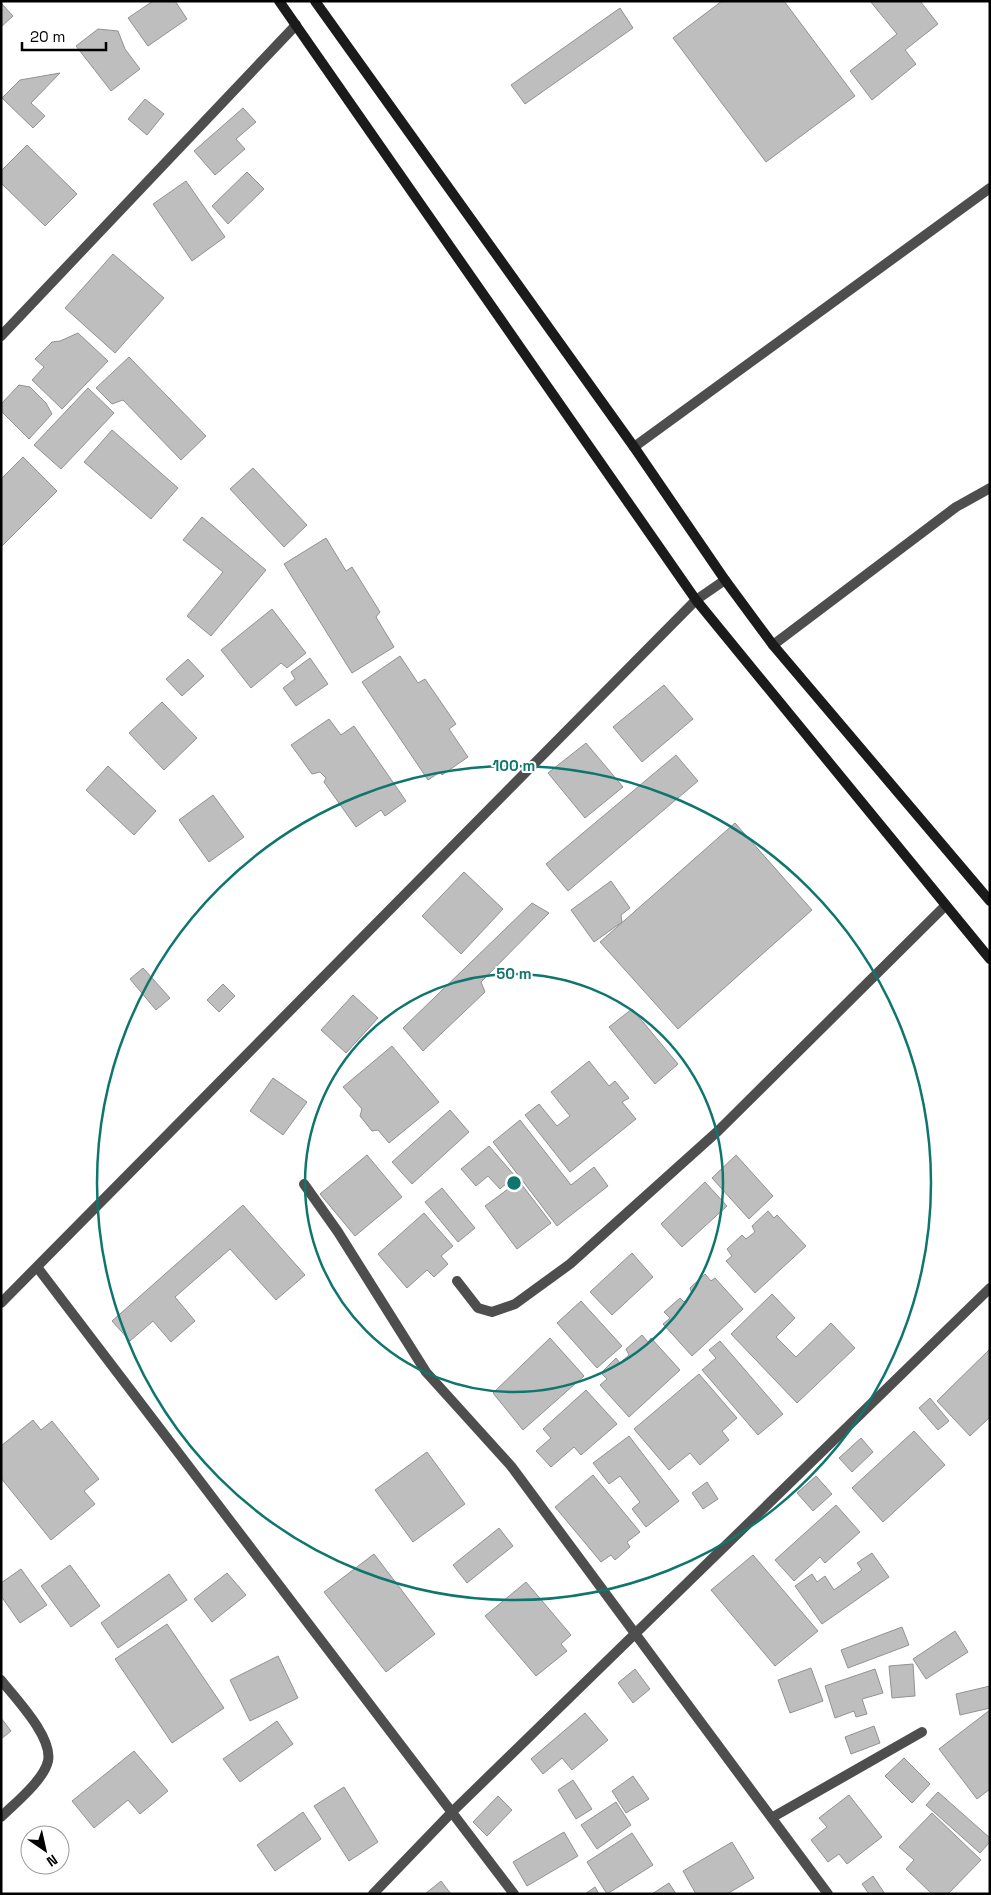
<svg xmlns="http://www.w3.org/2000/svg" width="991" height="1895" viewBox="0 0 991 1895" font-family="'Space Grotesk',sans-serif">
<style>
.building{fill:#bebebe;stroke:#929292}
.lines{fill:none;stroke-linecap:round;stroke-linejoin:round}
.lane{stroke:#4e4e4e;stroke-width:10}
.street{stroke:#4e4e4e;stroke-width:10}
.secondary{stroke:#1b1b1b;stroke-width:10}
.ring{fill:none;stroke:#0f766e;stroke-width:2.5}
.centre{fill:#0f766e;stroke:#fff;stroke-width:2.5}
.ring-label{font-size:15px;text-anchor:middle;font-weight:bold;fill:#0f766e;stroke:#fff;stroke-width:4;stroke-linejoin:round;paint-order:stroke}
</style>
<rect width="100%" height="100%" fill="#fff"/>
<path class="building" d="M 153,1 L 175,1 L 187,19 L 148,46 L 128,18 Z
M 722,1 L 784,1 L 855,96 L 766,162 L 673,38 Z
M 870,1 L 920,1 L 938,24 L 905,50 L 916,64 L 872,100 L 850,71 L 897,34 Z
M 1,3 L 13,16 L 1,27 Z
M 620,8 L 633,28 L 525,104 L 511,85 Z
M 98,29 L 118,31 L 125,49 L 140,69 L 111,91 L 76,46 Z
M 60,73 L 31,103 L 45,116 L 33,128 L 2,98 L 20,80 Z
M 145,99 L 164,114 L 147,135 L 128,119 Z
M 243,108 L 256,122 L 236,139 L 245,149 L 215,175 L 194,151 Z
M 27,145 L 77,194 L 45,226 L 1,183 L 1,171 Z
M 247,172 L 264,189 L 228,224 L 212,206 Z
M 186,181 L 225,237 L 192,261 L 153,204 Z
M 113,254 L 164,298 L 115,353 L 65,308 Z
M 78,333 L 108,361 L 62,409 L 32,380 L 44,367 L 35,359 L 52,342 L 60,341 Z
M 129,357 L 206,436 L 181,460 L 123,400 L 112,404 L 96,388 Z
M 19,385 L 30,387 L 46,403 L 52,414 L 29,439 L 1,411 L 1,404 Z
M 88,388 L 114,413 L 61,469 L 34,445 Z
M 112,430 L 178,488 L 151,519 L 84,462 Z
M 23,457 L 57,491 L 1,547 L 1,479 Z
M 253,468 L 307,525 L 284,547 L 230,489 Z
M 202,517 L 266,570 L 211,636 L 187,616 L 223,572 L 183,540 Z
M 326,538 L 346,571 L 352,567 L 380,612 L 376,617 L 394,647 L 352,673 L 284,564 Z
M 272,609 L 306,653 L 287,668 L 281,663 L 251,688 L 221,650 Z
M 400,656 L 418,683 L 425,679 L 456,724 L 449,729 L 468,757 L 442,775 L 440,772 L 428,780 L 362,682 Z
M 310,658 L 328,684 L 296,706 L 283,688 L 295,679 L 291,672 Z
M 188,659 L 204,676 L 182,696 L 166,679 Z
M 664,685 L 693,719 L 642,762 L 613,727 Z
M 162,702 L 197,738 L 164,770 L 129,733 Z
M 329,719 L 341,735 L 354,726 L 406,801 L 385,816 L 381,810 L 356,827 L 324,782 L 326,778 L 320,772 L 312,774 L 291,745 Z
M 586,743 L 623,787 L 585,818 L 548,773 Z
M 676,755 L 698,781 L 568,891 L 546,864 Z
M 108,766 L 156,811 L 134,835 L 86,790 Z
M 213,795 L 244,837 L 209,862 L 179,820 Z
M 735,823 L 812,910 L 678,1029 L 600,942 Z
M 464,872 L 503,909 L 461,954 L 422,916 Z
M 611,881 L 630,908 L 621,915 L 622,922 L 594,942 L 571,910 Z
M 532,903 L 549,913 L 481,982 L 485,992 L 423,1051 L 403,1028 Z
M 143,968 L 170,998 L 156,1010 L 130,979 Z
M 223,984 L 235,996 L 219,1012 L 207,1000 Z
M 353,995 L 378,1018 L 346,1053 L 321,1030 Z
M 632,1009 L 678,1064 L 655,1084 L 609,1027 Z
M 392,1046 L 439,1102 L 389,1143 L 378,1130 L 372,1131 L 360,1116 L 362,1109 L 343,1087 Z
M 589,1061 L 609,1086 L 615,1081 L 629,1098 L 622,1102 L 636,1119 L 570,1172 L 525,1115 L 539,1104 L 557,1126 L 570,1116 L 551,1092 Z
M 273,1078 L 307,1102 L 283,1135 L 250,1111 Z
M 450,1110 L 469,1132 L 412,1184 L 392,1162 Z
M 520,1120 L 571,1185 L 594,1167 L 608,1186 L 557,1226 L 493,1142 Z
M 489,1146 L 515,1176 L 500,1189 L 488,1176 L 476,1186 L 461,1169 Z
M 367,1155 L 402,1197 L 355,1236 L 320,1194 Z
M 736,1155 L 773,1196 L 749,1219 L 712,1178 Z
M 519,1181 L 551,1223 L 517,1249 L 485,1206 Z
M 705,1182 L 727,1206 L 682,1247 L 661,1224 Z
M 442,1188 L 475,1228 L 458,1242 L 425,1202 Z
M 243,1205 L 305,1275 L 276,1300 L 230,1249 L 175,1297 L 195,1321 L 171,1342 L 153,1321 L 130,1341 L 112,1321 Z
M 768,1211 L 774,1218 L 777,1215 L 806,1246 L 755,1293 L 726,1261 L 732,1256 L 727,1249 L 742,1235 L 746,1239 L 755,1232 L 752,1226 Z
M 424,1213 L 453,1246 L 441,1256 L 448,1264 L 434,1277 L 427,1270 L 407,1288 L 378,1254 Z
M 632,1253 L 653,1277 L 612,1315 L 590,1292 Z
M 705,1274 L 711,1281 L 715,1278 L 743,1309 L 692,1356 L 663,1324 L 670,1318 L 664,1312 L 680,1298 L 684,1302 L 692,1294 L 690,1288 Z
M 772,1294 L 795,1318 L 776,1337 L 796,1357 L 831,1323 L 855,1348 L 797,1403 L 731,1334 Z
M 581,1301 L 622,1346 L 597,1368 L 557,1323 Z
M 642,1335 L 648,1342 L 651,1338 L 680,1370 L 629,1417 L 600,1385 L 607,1379 L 601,1373 L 616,1358 L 620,1363 L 629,1355 L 626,1349 Z
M 550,1338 L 584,1376 L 523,1430 L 493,1393 Z
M 720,1341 L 783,1414 L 758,1435 L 702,1370 L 716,1358 L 709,1350 Z
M 990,1349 L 990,1417 L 970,1436 L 937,1401 Z
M 699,1374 L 737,1418 L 722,1431 L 729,1440 L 700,1465 L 690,1453 L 669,1470 L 634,1429 Z
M 586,1390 L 617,1424 L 581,1455 L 574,1447 L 551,1467 L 536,1451 L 551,1438 L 543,1429 Z
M 930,1398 L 949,1421 L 938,1430 L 919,1408 Z
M 33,1420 L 41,1430 L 52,1421 L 99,1479 L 84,1491 L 95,1504 L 51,1540 L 1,1478 L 1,1446 Z
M 914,1431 L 945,1465 L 883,1522 L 852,1488 Z
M 629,1436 L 679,1501 L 646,1527 L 632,1509 L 640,1502 L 620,1476 L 609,1484 L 593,1463 Z
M 861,1438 L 873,1452 L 852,1472 L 839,1458 Z
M 427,1452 L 465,1504 L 413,1542 L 375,1490 Z
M 593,1475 L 640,1532 L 627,1542 L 630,1547 L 615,1560 L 611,1555 L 601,1562 L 555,1507 Z
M 816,1476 L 832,1494 L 813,1511 L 797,1493 Z
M 707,1482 L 718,1499 L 703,1509 L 692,1493 Z
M 836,1505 L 860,1532 L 825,1563 L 820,1557 L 794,1581 L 775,1560 Z
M 499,1528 L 513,1546 L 467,1583 L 453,1565 Z
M 872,1553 L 889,1577 L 822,1624 L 795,1586 L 812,1574 L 817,1582 L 825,1576 L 834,1590 L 862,1570 L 857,1563 Z
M 374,1554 L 435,1634 L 386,1672 L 324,1592 Z
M 753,1555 L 818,1631 L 775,1666 L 711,1590 Z
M 70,1565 L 100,1606 L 71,1627 L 41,1586 Z
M 21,1569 L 47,1605 L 20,1623 L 1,1596 L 1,1583 Z
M 227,1573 L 246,1595 L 212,1622 L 194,1599 Z
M 169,1574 L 187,1600 L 118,1648 L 101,1623 Z
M 526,1582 L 571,1635 L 561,1644 L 567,1651 L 536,1676 L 485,1616 Z
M 167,1624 L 224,1708 L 172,1743 L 115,1659 Z
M 902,1627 L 909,1645 L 848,1668 L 841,1650 Z
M 955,1631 L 968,1652 L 926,1679 L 913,1659 Z
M 278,1656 L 298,1698 L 250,1721 L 230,1680 Z
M 913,1664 L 915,1696 L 892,1698 L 889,1666 Z
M 811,1668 L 823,1701 L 790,1713 L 778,1680 Z
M 635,1669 L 650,1689 L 633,1703 L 618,1683 Z
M 875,1669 L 883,1693 L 862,1699 L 867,1714 L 856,1717 L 854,1711 L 835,1718 L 825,1686 Z
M 990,1686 L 990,1708 L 960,1715 L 956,1694 Z
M 990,1710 L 990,1789 L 977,1799 L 939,1749 Z
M 585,1713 L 608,1740 L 572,1770 L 562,1758 L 543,1774 L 531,1759 Z
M 1,1718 L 11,1731 L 1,1739 Z
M 277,1721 L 293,1744 L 240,1782 L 223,1759 Z
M 874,1726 L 880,1743 L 851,1754 L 845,1737 Z
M 134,1751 L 168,1791 L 140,1814 L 128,1800 L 94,1828 L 72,1801 Z
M 904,1758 L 930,1784 L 912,1803 L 885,1776 Z
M 633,1776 L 649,1799 L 626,1813 L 612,1791 Z
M 573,1780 L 592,1809 L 576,1819 L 558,1790 Z
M 344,1787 L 378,1842 L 349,1861 L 314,1806 Z
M 938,1792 L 990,1838 L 990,1842 L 980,1853 L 926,1805 Z
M 849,1795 L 882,1837 L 847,1864 L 839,1854 L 828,1862 L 811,1840 L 827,1827 L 819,1818 Z
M 498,1796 L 512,1810 L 487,1836 L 473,1822 Z
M 616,1802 L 631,1825 L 597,1849 L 581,1825 Z
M 303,1812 L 321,1839 L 275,1871 L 257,1845 Z
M 932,1813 L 981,1860 L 948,1894 L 932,1894 L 906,1869 L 914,1860 L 899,1847 Z
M 564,1832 L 578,1856 L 527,1886 L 513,1862 Z
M 632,1833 L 653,1865 L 607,1894 L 587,1862 Z
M 732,1842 L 754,1878 L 727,1894 L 696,1894 L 683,1871 Z
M 873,1876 L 885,1894 L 869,1894 L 862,1884 Z
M 441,1881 L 451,1894 L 425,1894 Z
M 669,1883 L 676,1894 L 652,1894 Z
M 595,1887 L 599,1894 L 585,1894 Z"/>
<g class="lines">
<path class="lane" d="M 1,1680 C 16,1699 53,1737 48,1761 C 44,1780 14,1804 1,1817"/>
<path class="street" d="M 1,336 L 296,25
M 634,447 L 990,188
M 773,645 L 956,507 L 990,488
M 304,1184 L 338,1232 L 426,1372 L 511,1466 L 828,1894
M 37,1267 L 514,1894
M 457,1281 L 478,1308 L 492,1312 L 515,1304 L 570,1264 L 718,1131 L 945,906
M 1,1303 L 696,600 L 725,580
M 773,1817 L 922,1732
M 373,1894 L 452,1812 L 990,1288"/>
<path class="secondary" d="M 279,1 L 696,600 L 990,959
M 315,1 L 634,447 L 725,580 L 773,645 L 990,901"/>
</g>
<g class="ring">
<circle cx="514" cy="1183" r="209"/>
<circle cx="514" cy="1183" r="417"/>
</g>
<circle cx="514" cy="1183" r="8" class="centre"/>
<g class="ring-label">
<text x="514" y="771">100 m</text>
<text x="514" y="979">50 m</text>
</g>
<rect width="991" height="1895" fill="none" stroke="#000000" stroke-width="5"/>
<g transform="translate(45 1850) rotate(146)"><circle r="24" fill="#ffffff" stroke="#999999"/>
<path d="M0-4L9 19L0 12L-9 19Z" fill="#000000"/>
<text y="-8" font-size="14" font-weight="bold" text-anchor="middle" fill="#000000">N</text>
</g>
<path d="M22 42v8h84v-8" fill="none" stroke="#000000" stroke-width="2.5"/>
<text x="30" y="42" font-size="15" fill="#000000" stroke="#ffffff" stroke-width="4" paint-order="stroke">20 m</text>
</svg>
